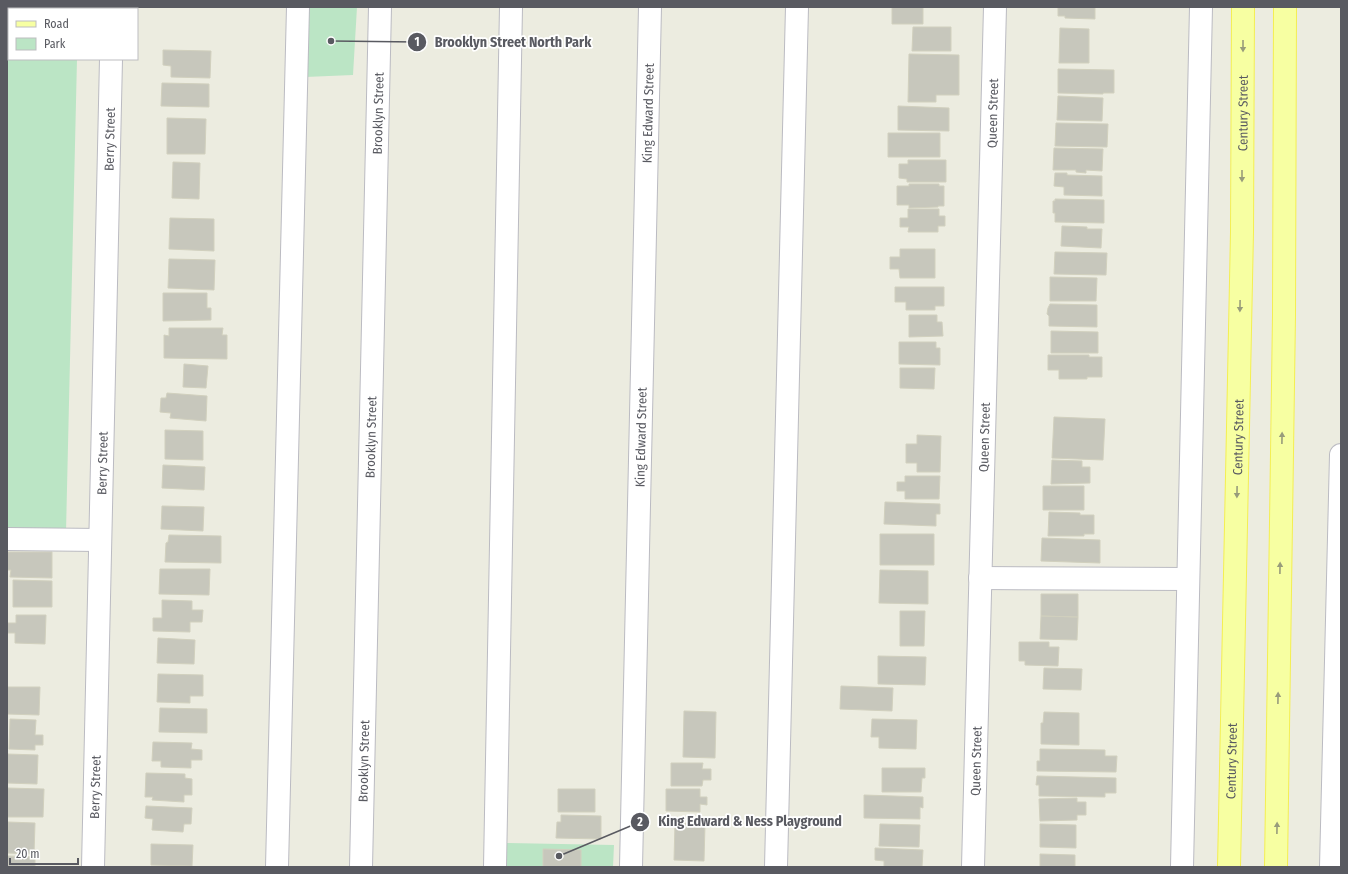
<svg xmlns="http://www.w3.org/2000/svg" width="1348" height="874" viewBox="0 0 1348 874" font-family="'Fira Sans Condensed',sans-serif">
<style>
.green{fill:#bbe5c5}
.building{fill:#c7c7bc;stroke:#d1d0be}
.lines{fill:none;stroke-linecap:round;stroke-linejoin:round}
.minor-casing{stroke:#bbbbc2;stroke-width:24}
.major-casing{stroke:#f4ef51;stroke-width:24}
.minor{stroke:#fff;stroke-width:22}
.major{stroke:#f7ffa2;stroke-width:22}
.oneway{fill:#989c7b}
.labels{text-anchor:middle;dominant-baseline:central;stroke-width:3.5;stroke-linejoin:round;paint-order:stroke}
.street-label{font-size:13px;fill:#595a61;stroke:#fff}
.leader{fill:none;stroke:#595a61;stroke-width:1.5}
.callout-dot{fill:#595a61;stroke:#fff;stroke-width:1.5}
.mark-label{font-size:12px;text-anchor:middle;font-weight:bold;fill:#fff}
.callout-label{font-size:14px;text-anchor:middle;font-weight:bold;fill:#595a61;stroke:#fff;stroke-width:3.5;stroke-linejoin:round;paint-order:stroke}
</style>
<rect width="100%" height="100%" fill="#ecece0"/>
<path class="green" d="M 7,7 L 78,7 L 78,9 L 9,9 L 9,59 L 77,59 L 66,532 L 7,530 Z
M 308,7 L 357,7 L 353,75 L 305,77 Z
M 504,843 L 614,845 L 613,867 L 504,867 Z"/>
<path class="building" d="M 892,7 L 923,7 L 923,24 L 892,24 Z
M 1058,7 L 1095,7 L 1095,19 L 1065,18 L 1065,16 L 1058,16 Z
M 913,27 L 951,27 L 951,51 L 912,51 Z
M 1060,28 L 1089,29 L 1089,63 L 1059,63 Z
M 163,50 L 211,51 L 210,78 L 171,77 L 171,66 L 163,65 Z
M 909,54 L 959,55 L 959,95 L 936,95 L 936,102 L 908,102 Z
M 1058,69 L 1114,70 L 1114,93 L 1103,93 L 1103,94 L 1058,93 Z
M 162,83 L 209,84 L 209,107 L 161,106 Z
M 1058,96 L 1103,98 L 1102,121 L 1057,120 Z
M 898,106 L 949,108 L 949,131 L 898,130 Z
M 167,118 L 206,119 L 205,154 L 167,154 Z
M 1056,123 L 1108,124 L 1107,147 L 1055,146 Z
M 888,133 L 940,133 L 940,157 L 888,157 Z
M 1054,148 L 1103,149 L 1102,171 L 1086,170 L 1086,173 L 1076,172 L 1076,170 L 1053,170 Z
M 908,160 L 946,160 L 946,182 L 907,182 L 907,179 L 899,178 L 899,164 L 908,164 Z
M 173,162 L 200,163 L 199,199 L 172,198 Z
M 1055,173 L 1067,173 L 1067,175 L 1102,176 L 1102,196 L 1064,195 L 1064,187 L 1054,186 Z
M 909,184 L 939,184 L 939,186 L 944,186 L 944,206 L 938,206 L 938,207 L 909,208 L 909,205 L 897,205 L 897,186 L 909,186 Z
M 1055,199 L 1104,200 L 1104,223 L 1055,222 L 1055,213 L 1053,213 L 1053,201 L 1055,201 Z
M 908,209 L 939,209 L 939,216 L 945,216 L 945,226 L 938,226 L 938,232 L 908,232 L 909,227 L 900,227 L 900,218 L 908,218 Z
M 170,218 L 214,219 L 214,251 L 169,249 Z
M 1062,226 L 1087,227 L 1087,229 L 1102,229 L 1101,248 L 1061,246 Z
M 900,249 L 935,249 L 935,278 L 900,278 L 899,269 L 890,269 L 890,257 L 900,257 Z
M 1055,252 L 1107,253 L 1106,275 L 1054,274 Z
M 169,259 L 215,260 L 214,290 L 168,288 Z
M 1050,277 L 1097,278 L 1096,301 L 1050,301 Z
M 895,287 L 944,287 L 944,306 L 935,306 L 935,310 L 906,310 L 906,302 L 895,302 Z
M 163,293 L 207,293 L 207,308 L 211,308 L 211,320 L 163,321 Z
M 1050,304 L 1097,305 L 1097,327 L 1049,326 L 1049,316 L 1047,314 L 1048,308 Z
M 909,315 L 937,315 L 937,322 L 942,322 L 943,336 L 909,337 Z
M 169,328 L 223,328 L 222,335 L 227,335 L 227,359 L 164,358 L 164,335 L 169,336 Z
M 1051,331 L 1098,332 L 1098,353 L 1051,353 Z
M 899,342 L 936,342 L 936,348 L 940,348 L 940,365 L 899,364 Z
M 1048,355 L 1089,355 L 1089,357 L 1102,357 L 1102,377 L 1087,377 L 1087,379 L 1059,379 L 1059,370 L 1048,370 Z
M 184,364 L 208,366 L 206,388 L 183,387 Z
M 900,368 L 935,368 L 934,389 L 900,388 Z
M 167,393 L 207,396 L 206,421 L 170,418 L 171,413 L 160,412 L 161,398 L 166,398 Z
M 1054,417 L 1105,419 L 1103,460 L 1052,458 Z
M 165,430 L 203,431 L 203,460 L 165,459 Z
M 917,435 L 941,436 L 940,472 L 917,472 L 917,463 L 906,463 L 906,444 L 917,444 Z
M 1052,460 L 1082,461 L 1082,467 L 1090,467 L 1090,483 L 1051,484 Z
M 163,465 L 205,467 L 204,490 L 162,488 Z
M 905,476 L 940,476 L 939,499 L 905,499 L 905,491 L 897,491 L 897,482 L 905,482 Z
M 1043,486 L 1084,486 L 1084,510 L 1043,510 Z
M 885,502 L 940,504 L 940,514 L 936,514 L 936,526 L 884,524 Z
M 162,506 L 204,507 L 203,531 L 161,529 Z
M 1049,512 L 1080,513 L 1080,515 L 1094,515 L 1094,534 L 1084,534 L 1084,536 L 1048,536 Z
M 880,534 L 934,534 L 934,565 L 880,565 Z
M 169,535 L 221,536 L 221,563 L 165,562 L 166,543 L 168,542 Z
M 1042,538 L 1100,540 L 1100,563 L 1041,561 Z
M 7,552 L 52,552 L 52,578 L 10,577 L 11,570 L 7,570 Z
M 160,569 L 210,569 L 209,595 L 159,594 Z
M 880,570 L 928,571 L 928,604 L 879,603 Z
M 13,580 L 52,581 L 52,607 L 13,607 Z
M 1041,594 L 1078,594 L 1078,617 L 1041,616 Z
M 162,600 L 192,601 L 192,610 L 203,610 L 202,622 L 190,622 L 190,632 L 153,631 L 153,618 L 162,618 Z
M 900,611 L 925,611 L 924,646 L 900,646 Z
M 16,615 L 46,615 L 45,644 L 15,643 L 15,633 L 7,633 L 7,623 L 16,623 Z
M 1041,616 L 1078,617 L 1077,640 L 1040,639 Z
M 158,638 L 195,640 L 194,664 L 157,663 Z
M 1019,642 L 1049,642 L 1049,647 L 1059,647 L 1058,666 L 1025,665 L 1025,661 L 1019,661 Z
M 878,656 L 926,657 L 925,685 L 878,684 Z
M 1044,668 L 1082,669 L 1081,690 L 1043,689 Z
M 158,674 L 203,675 L 203,696 L 190,696 L 190,703 L 157,702 Z
M 841,686 L 893,688 L 892,711 L 840,709 Z
M 7,687 L 40,687 L 39,715 L 7,714 Z
M 160,708 L 207,709 L 207,733 L 159,732 Z
M 684,711 L 716,712 L 715,758 L 683,757 Z
M 1044,712 L 1079,713 L 1079,745 L 1041,744 L 1041,723 L 1043,723 Z
M 10,719 L 36,720 L 35,735 L 43,735 L 43,745 L 35,745 L 35,750 L 9,749 Z
M 872,719 L 917,720 L 916,749 L 879,748 L 879,737 L 871,737 Z
M 153,742 L 192,743 L 191,749 L 202,750 L 202,760 L 191,760 L 191,768 L 161,767 L 161,761 L 152,761 Z
M 1040,749 L 1105,750 L 1105,756 L 1117,756 L 1116,772 L 1037,771 L 1037,761 L 1040,761 Z
M 7,754 L 38,755 L 37,784 L 7,783 Z
M 671,763 L 703,763 L 702,769 L 711,769 L 711,780 L 703,780 L 702,786 L 671,786 Z
M 882,768 L 925,768 L 925,778 L 922,778 L 921,792 L 882,792 Z
M 146,773 L 185,774 L 185,778 L 192,779 L 192,795 L 184,795 L 184,802 L 152,800 L 153,797 L 145,797 Z
M 1037,776 L 1116,778 L 1116,793 L 1105,793 L 1105,797 L 1039,796 L 1039,785 L 1036,785 Z
M 7,788 L 44,789 L 43,817 L 7,817 Z
M 558,789 L 595,789 L 595,812 L 558,812 Z
M 666,789 L 700,789 L 700,797 L 707,797 L 707,805 L 700,804 L 700,812 L 666,811 Z
M 864,795 L 923,797 L 923,808 L 920,807 L 920,819 L 864,818 Z
M 1077,798 L 1077,802 L 1086,802 L 1086,815 L 1077,815 L 1077,820 L 1040,821 L 1039,799 Z
M 146,806 L 192,808 L 191,824 L 184,824 L 183,832 L 152,830 L 153,819 L 145,818 Z
M 561,815 L 601,816 L 601,839 L 556,838 L 557,822 L 561,822 Z
M 8,822 L 35,823 L 34,854 L 7,853 Z
M 675,823 L 705,824 L 704,861 L 674,860 Z
M 880,824 L 920,825 L 919,847 L 879,846 Z
M 1040,824 L 1076,825 L 1076,848 L 1040,847 Z
M 151,844 L 193,845 L 192,866 L 151,865 Z
M 875,848 L 923,850 L 922,867 L 884,867 L 884,861 L 875,860 Z
M 543,849 L 581,850 L 581,867 L 543,867 Z
M 1040,854 L 1075,855 L 1075,867 L 1040,867 Z
M 7,856 L 35,857 L 35,867 L 7,867 Z"/>
<g class="lines">
<g class="minor-casing">
<g id="minor">
<path d="M 112,9 L 112,7"/>
<path d="M 7,539 L 100,540"/>
<path d="M 980,578 L 1188,579"/>
<path id="s1" d="M 93,867 L 111,59"/>
<path d="M 277,867 L 298,7"/>
<path id="s2" d="M 361,867 L 380,7"/>
<path d="M 495,867 L 511,7"/>
<path id="s3" d="M 631,867 L 650,7"/>
<path d="M 776,867 L 797,7"/>
<path id="s4" d="M 973,867 L 995,7"/>
<path d="M 1182,867 L 1201,7"/>
<path d="M 1331,867 L 1341,455"/>
</g>
</g>
<g class="major-casing">
<g id="major">
<path id="s5" d="M 1229,867 L 1242,232 L 1243,7"/>
<path d="M 1276,867 L 1284,315 L 1285,7"/>
</g>
</g>
<use href="#minor" class="minor"/>
<use href="#major" class="major"/>
</g>
<defs><path id="oneway-solid" d="M-6-.8H1V-3.2L6.5 0L1 3.2V.8H-6Z"/></defs>
<g class="oneway">
<use href="#oneway-solid" transform="translate(1243 46) rotate(90)"/>
<use href="#oneway-solid" transform="translate(1242 176) rotate(90)"/>
<use href="#oneway-solid" transform="translate(1240 306) rotate(91)"/>
<use href="#oneway-solid" transform="translate(1282 438) rotate(-89)"/>
<use href="#oneway-solid" transform="translate(1237 492) rotate(91)"/>
<use href="#oneway-solid" transform="translate(1280 568) rotate(-89)"/>
<use href="#oneway-solid" transform="translate(1278 698) rotate(-89)"/>
<use href="#oneway-solid" transform="translate(1277 828) rotate(-89)"/>
</g>
<g class="labels">
<g class="street-label">
<text stroke="none"><textPath href="#s2" startOffset="754">Brooklyn Street</textPath></text>
<text stroke="none"><textPath href="#s3" startOffset="754">King Edward Street</textPath></text>
<text stroke="none"><textPath href="#s4" startOffset="754">Queen Street</textPath></text>
<text stroke="none"><textPath href="#s5" startOffset="754">Century Street</textPath></text>
<text stroke="none"><textPath href="#s1" startOffset="728">Berry Street</textPath></text>
<text stroke="none"><textPath href="#s2" startOffset="430">Brooklyn Street</textPath></text>
<text stroke="none"><textPath href="#s3" startOffset="430">King Edward Street</textPath></text>
<text stroke="none"><textPath href="#s4" startOffset="430">Queen Street</textPath></text>
<text stroke="none"><textPath href="#s5" startOffset="430">Century Street</textPath></text>
<text stroke="none"><textPath href="#s1" startOffset="404">Berry Street</textPath></text>
<text stroke="none"><textPath href="#s2" startOffset="106">Brooklyn Street</textPath></text>
<text stroke="none"><textPath href="#s4" startOffset="106">Queen Street</textPath></text>
<text stroke="none"><textPath href="#s5" startOffset="106">Century Street</textPath></text>
<text stroke="none"><textPath href="#s1" startOffset="80">Berry Street</textPath></text>
</g>
</g>
<path class="leader" d="M331 41L417 42M559 856L640 822"/>
<g class="callout-dot">
<circle cx="331" cy="41" r="4"/>
<circle cx="559" cy="856" r="4"/>
<circle cx="417" cy="42" r="10"/>
<circle cx="640" cy="822" r="10"/>
</g>
<g class="mark-label">
<text x="417" y="46">1</text>
<text x="640" y="826">2</text>
</g>
<g class="callout-label">
<text x="513" y="47">Brooklyn Street North Park</text>
<text x="750" y="826">King Edward &amp; Ness Playground</text>
</g>
<rect width="1348" height="874" fill="none" stroke="#595a61" stroke-width="16"/>
<rect x="8" y="8" width="130" height="52" fill="#ffffff" stroke="#bdbdc0"/>
<rect x="16" y="21" width="20" height="6" fill="#f7ffa2" stroke="#bdbdc0"/>
<text x="44" y="28" font-size="12" fill="#595a61">Road</text>
<rect x="16" y="38" width="20" height="12" fill="#bbe5c5" stroke="#bdbdc0"/>
<text x="44" y="48" font-size="12" fill="#595a61">Park</text>
<path d="M10 858v6h68v-6" fill="none" stroke="#595a61" stroke-width="2"/>
<text x="16" y="858" font-size="12" fill="#595a61" stroke="#ffffff" stroke-width="3" paint-order="stroke">20 m</text>
</svg>
